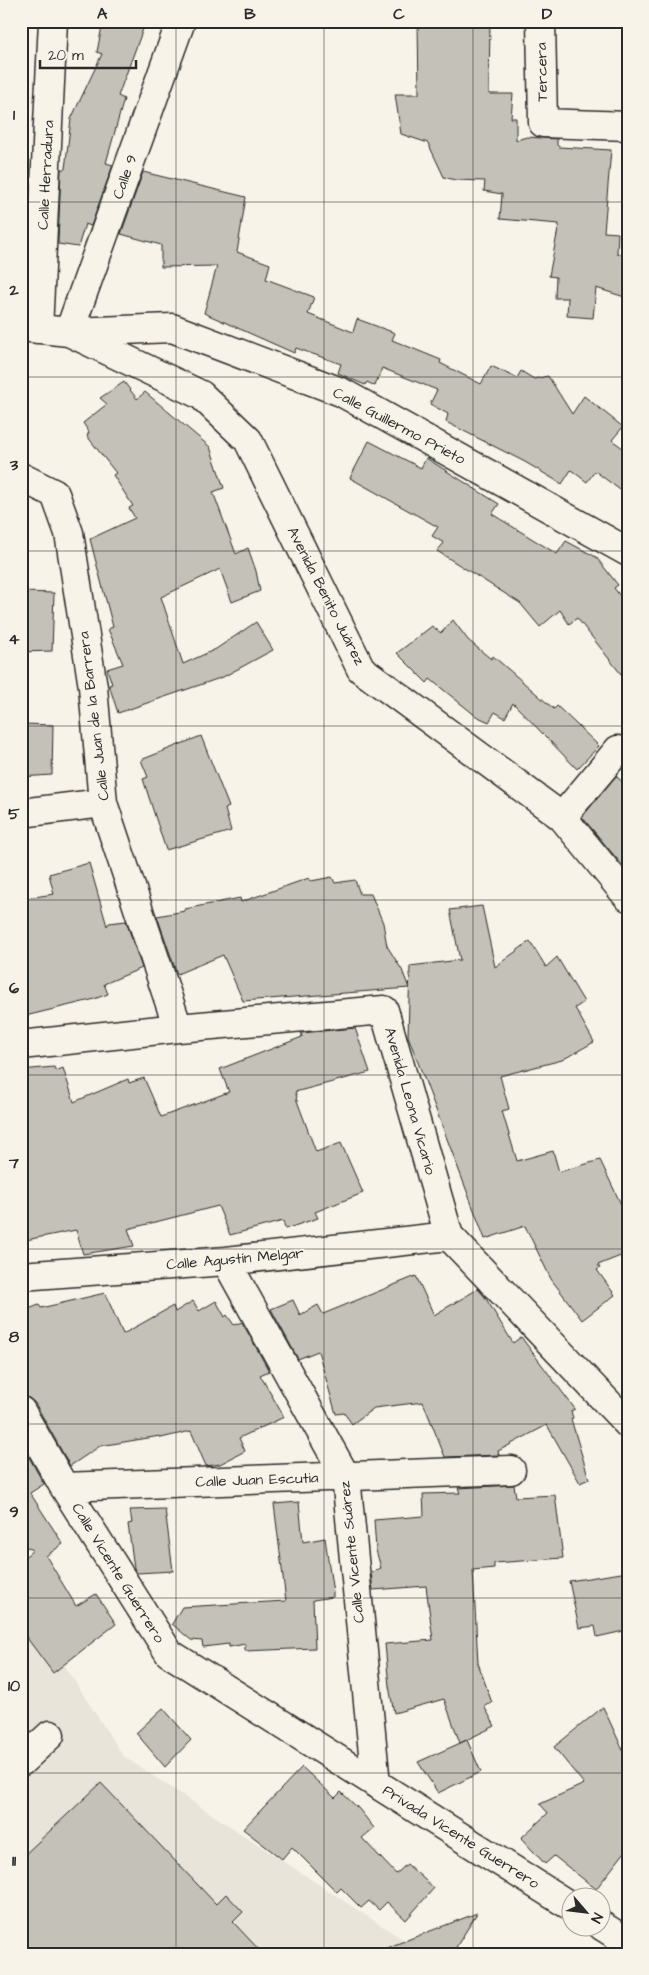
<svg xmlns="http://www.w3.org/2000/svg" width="649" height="1975" viewBox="0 0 649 1975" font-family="'Architects Daughter',sans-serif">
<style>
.built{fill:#e8e4da}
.building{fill:#c4c1b9;stroke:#2b2b2b}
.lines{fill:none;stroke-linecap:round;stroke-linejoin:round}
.minor-casing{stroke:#2b2b2b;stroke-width:31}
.minor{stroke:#f7f3e8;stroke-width:28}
.grid{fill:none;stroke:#2b2b2b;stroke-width:1;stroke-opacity:0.55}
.labels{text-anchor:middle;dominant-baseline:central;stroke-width:4;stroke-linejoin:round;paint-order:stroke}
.street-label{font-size:15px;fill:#2b2b2b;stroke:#f7f3e8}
.neatline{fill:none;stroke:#2b2b2b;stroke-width:2}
.grid-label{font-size:16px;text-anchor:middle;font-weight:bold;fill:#2b2b2b}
</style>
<rect width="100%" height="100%" fill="#f7f3e8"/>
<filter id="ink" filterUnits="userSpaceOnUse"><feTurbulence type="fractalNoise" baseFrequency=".02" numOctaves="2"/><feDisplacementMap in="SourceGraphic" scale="10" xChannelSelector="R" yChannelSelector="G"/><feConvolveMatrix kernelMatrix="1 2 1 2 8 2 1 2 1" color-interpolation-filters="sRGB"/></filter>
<g filter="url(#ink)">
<path class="built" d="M 21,1598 L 123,1756 L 425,1954 L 21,1954 Z"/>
<path class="building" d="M 103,21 L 146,21 L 118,96 L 124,99 L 106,163 L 113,165 L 91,226 L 85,224 L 78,247 L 58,244 L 61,169 L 65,169 L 71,119 L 102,54 L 97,52 Z
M 418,21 L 490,21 L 489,94 L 513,94 L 511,118 L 516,118 L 516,140 L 527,137 L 557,139 L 557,145 L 559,147 L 611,150 L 604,232 L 618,233 L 617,253 L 628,256 L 628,298 L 596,288 L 593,318 L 567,316 L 568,298 L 555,298 L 556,277 L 549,276 L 559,224 L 500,219 L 502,194 L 484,191 L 485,181 L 455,180 L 444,177 L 428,143 L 401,134 L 395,94 L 419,94 Z
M 143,172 L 246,197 L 237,252 L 270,264 L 266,279 L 314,297 L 308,314 L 353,332 L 357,319 L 395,333 L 392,340 L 441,360 L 440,363 L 481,384 L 491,366 L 517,378 L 521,371 L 534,379 L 548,376 L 572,414 L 584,396 L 623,427 L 612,440 L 628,452 L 628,496 L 595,471 L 587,482 L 571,470 L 562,484 L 525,462 L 446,422 L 448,414 L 430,404 L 437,390 L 382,368 L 375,386 L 367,382 L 365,385 L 338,373 L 341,364 L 296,348 L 294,353 L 204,313 L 217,266 L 161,267 L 161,245 L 121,234 Z
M 124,382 L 137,399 L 145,392 L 210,447 L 224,488 L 213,492 L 236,554 L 248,548 L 256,571 L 260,591 L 232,602 L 220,569 L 161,597 L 183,664 L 216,649 L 256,622 L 273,650 L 223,677 L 118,713 L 109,685 L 112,684 L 107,669 L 123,664 L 108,629 L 113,627 L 90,539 L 135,518 L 129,508 L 133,506 L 113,475 L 116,473 L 87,436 L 89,432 L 83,423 L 107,404 L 100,398 Z
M 369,441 L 421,468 L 426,458 L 499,504 L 492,514 L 557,554 L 566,541 L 596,557 L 618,585 L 614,588 L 628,606 L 628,683 L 577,618 L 569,624 L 560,610 L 540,627 L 520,603 L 437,551 L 444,543 L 432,536 L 438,527 L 350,478 Z
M 21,592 L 54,593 L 52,651 L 21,652 Z
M 453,620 L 468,640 L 491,659 L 493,656 L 554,709 L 557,706 L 599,746 L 577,769 L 513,703 L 505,718 L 495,712 L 489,722 L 476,716 L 430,679 L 427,683 L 397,653 L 432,626 L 441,633 Z
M 23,724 L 53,725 L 52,775 L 21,777 L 21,727 L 23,727 Z
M 201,736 L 229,807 L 225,809 L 231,831 L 166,850 L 143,779 L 148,777 L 141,760 Z
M 616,776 L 628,787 L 628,872 L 582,817 Z
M 89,863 L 107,926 L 109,923 L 126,921 L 142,968 L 104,984 L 108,994 L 91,1000 L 21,1017 L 21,899 L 54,894 L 49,874 Z
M 332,877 L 335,883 L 355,880 L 360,894 L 371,894 L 383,923 L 387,946 L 402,970 L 409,988 L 243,1001 L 223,955 L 177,974 L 157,916 L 185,911 L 185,909 L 240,898 L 241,902 L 309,878 L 311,881 Z
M 482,906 L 495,967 L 530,941 L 546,967 L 557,957 L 584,1002 L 575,1008 L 594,1042 L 562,1060 L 500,1076 L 509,1109 L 502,1111 L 517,1161 L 553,1151 L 559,1172 L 600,1160 L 628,1219 L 628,1253 L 598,1265 L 600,1268 L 597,1270 L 615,1295 L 582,1320 L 551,1279 L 525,1226 L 485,1239 L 408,1036 L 410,966 L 460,960 L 450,910 Z
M 355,1028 L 370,1072 L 295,1092 L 297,1097 L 296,1098 L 316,1152 L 341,1143 L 363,1193 L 315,1212 L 318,1218 L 285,1229 L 283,1221 L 230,1235 L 218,1206 L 128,1229 L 134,1246 L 83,1254 L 76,1230 L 21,1241 L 21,1070 L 54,1067 L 56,1071 L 63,1068 L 74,1102 L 128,1079 L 129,1083 L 144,1078 L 161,1117 L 229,1092 L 220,1069 L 302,1037 L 301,1033 Z
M 416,1276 L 434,1315 L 478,1289 L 485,1297 L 513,1343 L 521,1337 L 575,1409 L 571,1411 L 573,1418 L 571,1419 L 589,1479 L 580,1483 L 547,1425 L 498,1451 L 499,1455 L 445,1457 L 423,1402 L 374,1408 L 352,1424 L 344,1413 L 336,1414 L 318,1351 L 298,1359 L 271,1309 L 293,1300 L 300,1315 L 318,1305 L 323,1314 Z
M 105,1293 L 123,1334 L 173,1306 L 175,1312 L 193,1301 L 199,1311 L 216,1301 L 225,1317 L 227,1315 L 234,1325 L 242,1322 L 269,1371 L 260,1375 L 284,1417 L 239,1438 L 245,1451 L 220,1464 L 206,1466 L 191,1431 L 161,1438 L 160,1436 L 100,1446 L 70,1466 L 35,1403 L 29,1398 L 21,1395 L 21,1312 L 39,1305 L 41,1308 Z
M 21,1443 L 44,1484 L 30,1493 L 63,1544 L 46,1556 L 76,1606 L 96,1594 L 116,1624 L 53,1673 L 21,1630 L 21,1560 L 33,1550 L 21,1544 Z
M 514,1485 L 516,1497 L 555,1495 L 563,1558 L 494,1563 L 494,1568 L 473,1570 L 478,1663 L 492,1703 L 484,1706 L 495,1726 L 460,1743 L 444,1699 L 394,1713 L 389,1686 L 385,1644 L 433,1640 L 426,1586 L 373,1590 L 371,1573 L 381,1568 L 376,1550 L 374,1520 L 424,1516 L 423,1494 L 460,1493 L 458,1488 Z
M 299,1502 L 303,1542 L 325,1538 L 333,1593 L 333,1597 L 313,1600 L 315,1648 L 245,1651 L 245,1644 L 229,1647 L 229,1644 L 203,1647 L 202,1641 L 191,1640 L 172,1624 L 182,1607 L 286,1601 L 274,1504 Z
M 165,1509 L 173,1571 L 137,1573 L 134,1568 L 128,1524 L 132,1523 L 130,1510 Z
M 628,1572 L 628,1630 L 597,1637 L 595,1626 L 579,1628 L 569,1581 Z
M 603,1707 L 628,1761 L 628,1848 L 596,1889 L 554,1856 L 545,1864 L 521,1838 L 548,1813 L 540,1804 L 584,1784 L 554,1747 Z
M 163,1708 L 191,1740 L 165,1767 L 136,1733 Z
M 467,1740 L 481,1772 L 438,1793 L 418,1762 Z
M 302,1767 L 335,1798 L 341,1792 L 359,1809 L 374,1828 L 362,1838 L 396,1874 L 407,1864 L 434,1888 L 406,1920 L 387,1902 L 379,1910 L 369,1901 L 361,1908 L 341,1888 L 337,1892 L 292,1847 L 282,1859 L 243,1829 Z
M 101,1783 L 216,1904 L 226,1894 L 243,1912 L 233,1922 L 263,1954 L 21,1954 L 21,1858 Z
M 477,1913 L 452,1954 L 376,1954 L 376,1952 Z"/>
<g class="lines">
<g class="minor-casing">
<path id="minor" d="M 541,21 L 543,123 L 628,126
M 21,327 L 69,332 L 201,395 L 248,440 L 361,669 L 562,817 L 628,897
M 38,329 L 53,21
M 69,332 L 181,21
M 73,332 L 172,328 L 341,392 L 628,552
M 21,477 L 55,494 L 69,533 L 93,687 L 103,803 L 178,1028
M 21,813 L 103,803
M 562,817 L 618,750
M 21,1045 L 178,1028 L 384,1010 L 449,1236 L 628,1424
M 226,1261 L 346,1477 L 376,1784
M 21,1276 L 226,1261 L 449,1236
M 21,1411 L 64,1487 L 169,1653 L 572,1907
M 64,1487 L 511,1470
M 21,1762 L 50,1735
M 602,1926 L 628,1942"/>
</g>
<use href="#minor" class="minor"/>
</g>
</g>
<path class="grid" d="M 176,21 L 176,1954M 324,21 L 324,1954M 473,21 L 473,1954M 21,202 L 628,202M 21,377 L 628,377M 21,551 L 628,551M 21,726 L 628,726M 21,900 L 628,900M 21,1075 L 628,1075M 21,1249 L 628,1249M 21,1424 L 628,1424M 21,1598 L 628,1598M 21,1773 L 628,1773"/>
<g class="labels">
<g class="street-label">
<text transform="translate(542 72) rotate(-91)">Tercera</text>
<text transform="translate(46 175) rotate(-87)">Calle Herradura</text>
<text transform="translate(125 177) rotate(-70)">Calle 9</text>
<text transform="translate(399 426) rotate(28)">Calle Guillermo Prieto</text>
<text transform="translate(326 596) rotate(63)">Avenida Benito Juárez</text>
<text transform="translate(94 716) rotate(-97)">Calle Juan de la Barrera</text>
<text transform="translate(410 1101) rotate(74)">Avenida Leona Vicario</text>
<text transform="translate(235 1259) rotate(-5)">Calle Agustín Melgar</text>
<text transform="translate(257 1480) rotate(-2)">Calle Juan Escutia</text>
<text transform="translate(352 1552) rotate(-96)">Calle Vicente Suárez</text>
<text transform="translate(118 1573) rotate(58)">Calle Vicente Guerrero</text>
<text transform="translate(461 1837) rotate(32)">Privada Vicente Guerrero</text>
</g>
</g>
<rect width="649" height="1975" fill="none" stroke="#f7f3e8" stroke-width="55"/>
<g transform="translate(586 1912) rotate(118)"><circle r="24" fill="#f7f3e8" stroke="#a5a39c"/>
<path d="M0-4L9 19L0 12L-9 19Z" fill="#2b2b2b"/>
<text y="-8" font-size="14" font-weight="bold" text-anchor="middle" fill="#2b2b2b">N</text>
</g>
<path d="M40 60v8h96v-8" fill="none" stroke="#2b2b2b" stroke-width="2.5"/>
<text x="48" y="60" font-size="15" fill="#2b2b2b" stroke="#f7f3e8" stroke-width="4" paint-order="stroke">20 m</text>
<rect x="28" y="28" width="594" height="1920" class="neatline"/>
<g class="grid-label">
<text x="102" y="19">A</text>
<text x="250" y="19">B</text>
<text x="399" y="19">C</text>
<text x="547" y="19">D</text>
<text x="14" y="120">1</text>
<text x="14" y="295">2</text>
<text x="14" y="470">3</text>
<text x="14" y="644">4</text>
<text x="14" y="819">5</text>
<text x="14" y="993">6</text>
<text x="14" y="1168">7</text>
<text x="14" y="1342">8</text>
<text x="14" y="1517">9</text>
<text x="14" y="1691">10</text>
<text x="14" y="1866">11</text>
</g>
</svg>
